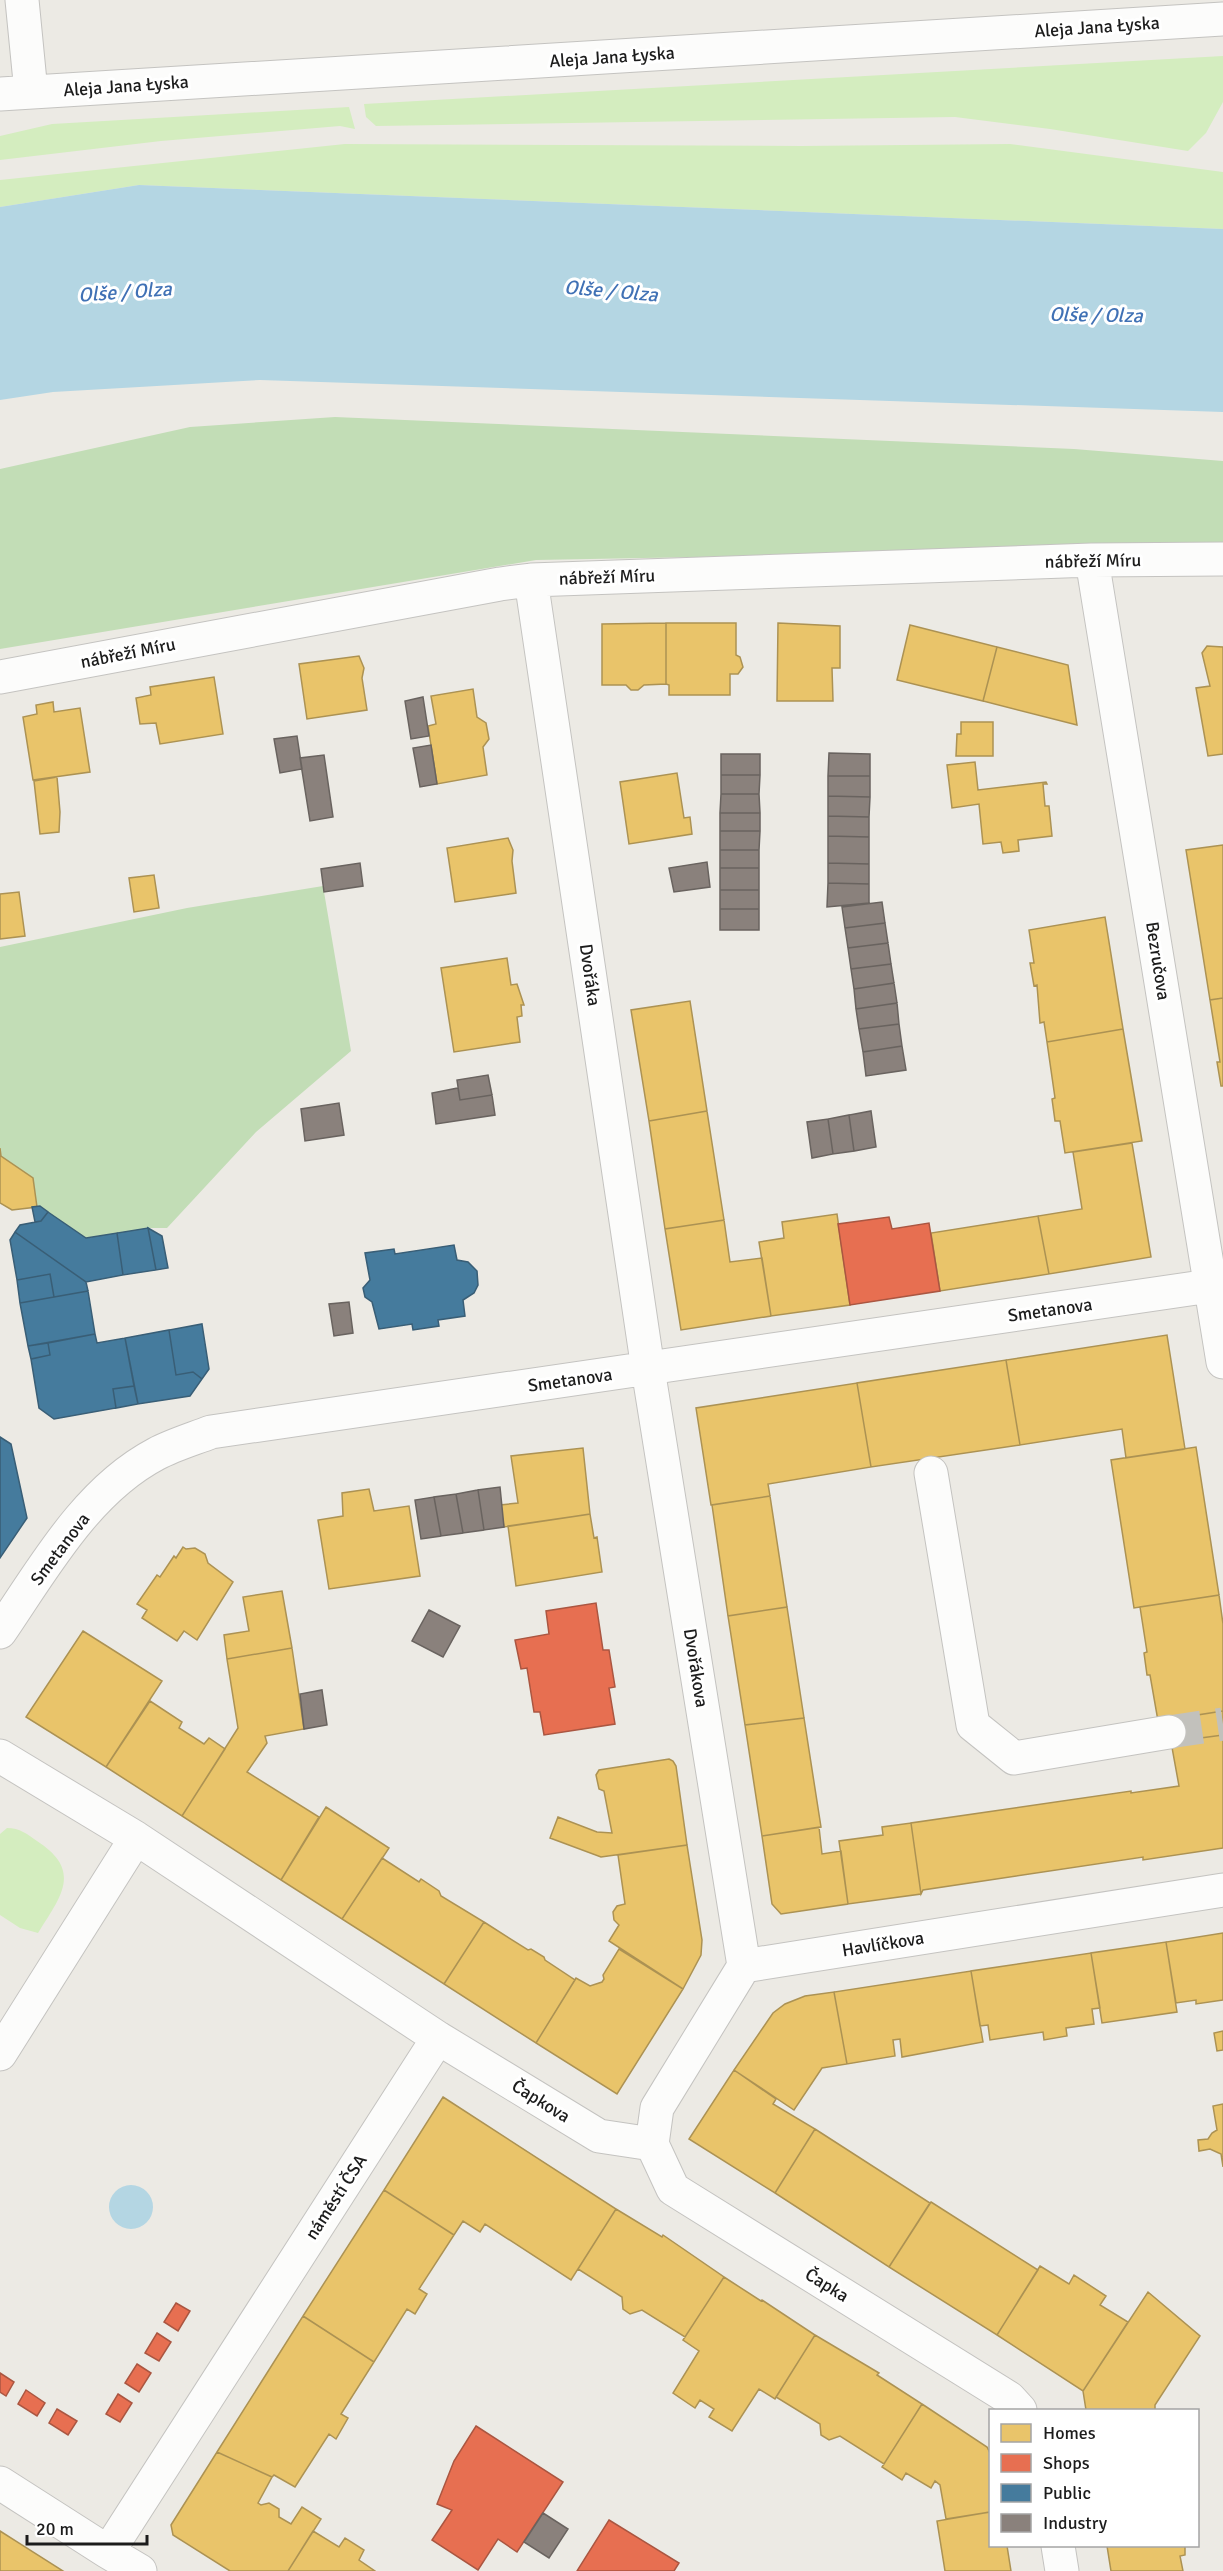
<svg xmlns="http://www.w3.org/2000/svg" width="1223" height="2571" viewBox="0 0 1223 2571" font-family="Signika,sans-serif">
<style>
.grass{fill:#d4edbf}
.forest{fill:#c2ddb6}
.water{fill:#b4d6e3}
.homes{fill:#e9c46a;stroke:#ac9253;stroke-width:1.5}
.shops{fill:#e76f51;stroke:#aa5641;stroke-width:1.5}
.public{fill:#457b9d;stroke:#395e76;stroke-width:1.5}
.industry{fill:#8a817c;stroke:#69635f;stroke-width:1.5}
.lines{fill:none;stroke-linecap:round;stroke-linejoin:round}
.minor-tunnel{stroke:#c2c1bc;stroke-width:33;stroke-dasharray:33 16;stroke-linecap:butt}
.minor-casing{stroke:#c4c3c0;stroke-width:35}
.minor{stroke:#fcfcfb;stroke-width:33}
.labels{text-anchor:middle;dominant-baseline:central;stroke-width:6;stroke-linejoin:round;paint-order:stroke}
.street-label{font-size:18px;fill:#1c1c1c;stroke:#fff}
.water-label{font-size:20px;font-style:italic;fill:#4071b5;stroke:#fff}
</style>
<rect width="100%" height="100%" fill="#eceae4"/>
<path class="grass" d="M 1223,56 L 1223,102 L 1206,133 L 1188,151 L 1050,129 L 955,117 L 376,126 L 366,117 L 364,104 Z
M 349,107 L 355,129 L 340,126 L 161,141 L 0,160 L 0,136 L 52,124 Z
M 345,144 L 801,146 L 1010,144 L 1223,172 L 1223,229 L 139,185 L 0,207 L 0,180 Z
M 7,1828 C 20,1828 27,1834 37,1841 C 83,1871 61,1896 38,1933 L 20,1928 L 0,1915 L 0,1834 Z"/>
<path class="forest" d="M 335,417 L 1074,449 L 1223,461 L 1223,547 L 536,560 L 0,649 L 0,469 L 190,427 Z
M 323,886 L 351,1051 L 256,1132 L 167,1228 L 148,1228 L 86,1238 L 37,1207 L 33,1178 L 1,1156 L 0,1148 L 0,947 L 187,908 Z"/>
<path class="water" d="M 139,185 L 1223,229 L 1223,412 L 260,380 L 53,392 L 0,400 L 0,207 Z
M109 2207a22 22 0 1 1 44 0a22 22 0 1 1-44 0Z"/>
<path class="homes" d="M 666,623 L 736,623 L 736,655 L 740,657 L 743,667 L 738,674 L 730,674 L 730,695 L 669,695 L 669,685 L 666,684 Z
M 666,623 L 666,684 L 644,685 L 638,690 L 631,690 L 626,685 L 602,685 L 602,624 Z
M 778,623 L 840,626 L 840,668 L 832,668 L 833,701 L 777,701 Z
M 910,625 L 997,647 L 983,701 L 897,680 Z
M 1207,646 L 1223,647 L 1223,754 L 1208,756 L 1196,688 L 1210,686 L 1202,653 Z
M 997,647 L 1068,665 L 1077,725 L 983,701 Z
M 359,656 L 364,668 L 362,678 L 367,710 L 307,719 L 299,664 Z
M 214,677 L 223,734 L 160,744 L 156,723 L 140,724 L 136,698 L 151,695 L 150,687 Z
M 473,689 L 477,717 L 486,723 L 489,739 L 483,747 L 487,775 L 437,784 L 428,726 L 436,724 L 431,696 Z
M 53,702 L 54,712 L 80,708 L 90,772 L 33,780 L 23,717 L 37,714 L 36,705 Z
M 961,722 L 993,722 L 993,756 L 956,756 L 957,734 L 961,734 Z
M 975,762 L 978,790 L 1046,782 L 1047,784 L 1043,784 L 1045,806 L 1049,806 L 1052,836 L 1018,840 L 1019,851 L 1003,853 L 1001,842 L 983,844 L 979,804 L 952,808 L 947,765 Z
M 677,773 L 684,818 L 690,817 L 692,834 L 629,844 L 620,782 Z
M 57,777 L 60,812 L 59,832 L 40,834 L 34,781 Z
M 508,838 L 513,850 L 512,861 L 516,893 L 455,902 L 447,848 Z
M 1223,845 L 1223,998 L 1210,1000 L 1186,850 Z
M 154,875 L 159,908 L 134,912 L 129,878 Z
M 19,892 L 25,936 L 0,939 L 0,894 Z
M 1105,917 L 1123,1029 L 1047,1042 L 1044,1022 L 1040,1023 L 1037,985 L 1034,986 L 1030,963 L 1034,963 L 1029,930 Z
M 507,958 L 511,985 L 517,984 L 524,1005 L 521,1005 L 522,1016 L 517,1017 L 520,1042 L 454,1052 L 441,968 Z
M 1223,998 L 1223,1086 L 1221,1086 L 1217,1062 L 1220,1062 L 1210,1000 Z
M 690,1001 L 707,1111 L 649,1121 L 631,1010 Z
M 1123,1029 L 1142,1141 L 1065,1153 L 1060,1121 L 1055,1121 L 1052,1099 L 1055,1098 L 1047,1042 Z
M 707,1111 L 724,1220 L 665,1229 L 649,1121 Z
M 1132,1143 L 1151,1257 L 1049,1274 L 1038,1216 L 1082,1209 L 1073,1152 Z
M 0,1148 L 1,1156 L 33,1178 L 37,1207 L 12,1210 L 0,1203 Z
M 837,1214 L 850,1305 L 771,1316 L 759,1242 L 784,1238 L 782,1222 Z
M 1038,1216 L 1049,1274 L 940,1291 L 931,1233 Z
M 724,1220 L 730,1262 L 762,1258 L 771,1316 L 681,1330 L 665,1229 Z
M 1167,1335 L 1185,1449 L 1126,1458 L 1122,1429 L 1020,1445 L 1006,1360 Z
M 1006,1360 L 1020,1445 L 871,1467 L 857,1383 Z
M 857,1383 L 871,1467 L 768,1484 L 770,1496 L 711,1505 L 696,1408 Z
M 1196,1447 L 1219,1595 L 1134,1608 L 1111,1460 Z
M 583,1448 L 590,1514 L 504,1527 L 500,1505 L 518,1503 L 511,1456 Z
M 369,1489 L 374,1511 L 409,1506 L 420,1576 L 329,1589 L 318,1520 L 343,1516 L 342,1493 Z
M 770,1496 L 787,1607 L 728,1616 L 712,1505 Z
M 590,1514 L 594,1538 L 597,1537 L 602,1572 L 516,1586 L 508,1526 Z
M 183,1547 L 186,1549 L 195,1548 L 205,1554 L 208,1563 L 233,1582 L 197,1640 L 184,1631 L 177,1641 L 142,1618 L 147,1610 L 137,1604 L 157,1575 L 160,1577 L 174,1556 L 176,1558 Z
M 282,1591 L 292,1648 L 227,1659 L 224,1635 L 249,1631 L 243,1597 Z
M 1219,1595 L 1223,1624 L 1223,1711 L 1158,1721 L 1150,1675 L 1147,1675 L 1144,1653 L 1147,1652 L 1140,1607 Z
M 787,1607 L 804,1718 L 745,1725 L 728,1616 Z
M 83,1631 L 162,1681 L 106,1767 L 26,1717 Z
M 292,1648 L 304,1729 L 265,1736 L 267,1743 L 247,1772 L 319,1817 L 281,1880 L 182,1816 L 238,1728 L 227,1659 Z
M 150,1701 L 182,1722 L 179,1728 L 204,1744 L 209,1738 L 225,1749 L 182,1816 L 106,1767 Z
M 1223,1711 L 1223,1735 L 1171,1742 L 1166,1720 Z
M 804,1718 L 821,1827 L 762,1836 L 745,1725 Z
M 1223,1735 L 1223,1848 L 1143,1860 L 1143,1857 L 923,1890 L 921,1894 L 911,1823 L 1131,1791 L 1131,1793 L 1179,1786 L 1171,1742 Z
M 669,1759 L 673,1761 L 676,1766 L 687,1845 L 601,1857 L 550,1838 L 558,1817 L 597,1832 L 612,1833 L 604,1791 L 599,1789 L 596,1775 L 599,1770 Z
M 326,1807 L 389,1848 L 342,1919 L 281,1880 Z
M 911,1823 L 921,1894 L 848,1904 L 839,1841 L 883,1835 L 882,1827 Z
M 819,1827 L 822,1854 L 841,1851 L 848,1904 L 781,1914 L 772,1904 L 762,1836 Z
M 687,1845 L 702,1940 L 701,1955 L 683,1989 L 609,1941 L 619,1925 L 614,1920 L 613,1912 L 617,1906 L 625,1904 L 618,1855 Z
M 382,1858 L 419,1882 L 421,1879 L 439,1891 L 441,1896 L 484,1922 L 444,1984 L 342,1919 Z
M 484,1922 L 528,1950 L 531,1949 L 544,1957 L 545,1960 L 575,1980 L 536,2043 L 444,1984 Z
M 1223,1933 L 1223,2000 L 1196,2004 L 1196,2000 L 1176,2003 L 1166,1942 Z
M 1166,1942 L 1177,2012 L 1102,2023 L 1091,1953 Z
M 619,1949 L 683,1989 L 617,2094 L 536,2043 L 576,1978 L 590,1986 L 602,1982 L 604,1979 L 603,1975 Z
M 1091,1953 L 1100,2008 L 1092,2009 L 1094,2024 L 1066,2028 L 1067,2036 L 1044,2040 L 1043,2032 L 990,2040 L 988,2025 L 980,2026 L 971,1971 Z
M 971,1971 L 983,2042 L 902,2057 L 900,2039 L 893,2040 L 895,2056 L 847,2064 L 834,1992 Z
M 834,1992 L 847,2064 L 822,2068 L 794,2110 L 734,2070 L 773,2013 L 785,2004 L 805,1996 Z
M 1223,2031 L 1223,2050 L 1217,2051 L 1214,2033 Z
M 734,2070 L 776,2099 L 773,2104 L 815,2129 L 775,2193 L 689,2139 Z
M 443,2097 L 616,2209 L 571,2280 L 485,2224 L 480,2232 L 463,2221 L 454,2235 L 384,2190 Z
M 1223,2104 L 1223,2167 L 1221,2154 L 1210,2149 L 1199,2151 L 1198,2140 L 1208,2139 L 1212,2133 L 1217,2130 L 1213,2106 Z
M 815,2129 L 930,2203 L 889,2267 L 775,2193 Z
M 384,2190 L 454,2235 L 419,2289 L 427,2294 L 415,2314 L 407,2309 L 374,2362 L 303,2316 Z
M 931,2202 L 1038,2270 L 997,2335 L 889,2267 Z
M 616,2209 L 662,2237 L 663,2235 L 724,2277 L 685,2337 L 642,2310 L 630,2314 L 623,2309 L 622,2297 L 578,2269 Z
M 1040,2266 L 1069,2284 L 1074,2275 L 1106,2296 L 1100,2305 L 1128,2322 L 1083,2391 L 997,2335 Z
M 724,2277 L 761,2301 L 762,2300 L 815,2335 L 775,2399 L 759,2389 L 732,2431 L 709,2417 L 714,2409 L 700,2400 L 695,2408 L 673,2393 L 699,2351 L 683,2340 Z
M 1148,2292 L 1200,2336 L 1155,2405 L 1155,2410 L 1086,2410 L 1083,2391 Z
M 303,2316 L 374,2362 L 341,2414 L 348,2418 L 336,2439 L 329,2434 L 295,2487 L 274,2475 L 272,2477 L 217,2452 Z
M 815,2335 L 879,2373 L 877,2375 L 922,2404 L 884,2464 L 840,2436 L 829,2440 L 821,2435 L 820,2424 L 776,2397 Z
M 922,2404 L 987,2447 L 990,2453 L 990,2512 L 946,2519 L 940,2485 L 935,2481 L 931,2488 L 906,2473 L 902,2480 L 882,2467 Z
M 217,2452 L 272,2477 L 258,2503 L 261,2505 L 269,2503 L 279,2509 L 279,2517 L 291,2524 L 302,2507 L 321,2519 L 288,2571 L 230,2571 L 173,2535 L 171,2525 Z
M 990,2512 L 990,2546 L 1007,2546 L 1011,2571 L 945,2571 L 937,2521 Z
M 0,2531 L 63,2571 L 0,2571 Z
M 313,2531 L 339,2547 L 345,2538 L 364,2550 L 359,2560 L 375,2571 L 288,2571 Z
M 1107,2546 L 1185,2546 L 1185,2555 L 1180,2556 L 1183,2571 L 1111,2571 Z"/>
<path class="shops" d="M 889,1217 L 892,1229 L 929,1223 L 940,1291 L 850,1305 L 838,1224 Z
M 596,1603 L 603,1650 L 609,1650 L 615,1687 L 609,1688 L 615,1724 L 544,1735 L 540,1712 L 534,1712 L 527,1668 L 521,1669 L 515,1640 L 549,1634 L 546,1611 Z
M 176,2303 L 190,2311 L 178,2331 L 164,2322 Z
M 157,2333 L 171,2342 L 159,2361 L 145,2353 Z
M 137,2364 L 151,2373 L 139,2392 L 125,2383 Z
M 0,2373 L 14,2382 L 6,2396 L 0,2392 Z
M 26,2390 L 45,2403 L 37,2416 L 18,2404 Z
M 118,2394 L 132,2403 L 120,2422 L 106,2414 Z
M 57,2409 L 77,2421 L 68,2435 L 49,2423 Z
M 476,2426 L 563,2482 L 517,2552 L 498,2539 L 478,2570 L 432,2540 L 452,2510 L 437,2504 L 454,2461 Z
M 609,2520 L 679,2563 L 674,2571 L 577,2571 Z"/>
<path class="public" d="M 40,1206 L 48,1212 L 41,1221 L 35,1222 L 32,1207 Z
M 48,1212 L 86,1238 L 117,1233 L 123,1275 L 86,1282 L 15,1232 L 20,1225 L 41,1221 Z
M 148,1228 L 156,1270 L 123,1275 L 117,1233 Z
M 148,1228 L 162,1236 L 168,1268 L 156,1270 Z
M 15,1232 L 86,1282 L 88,1291 L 54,1297 L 50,1274 L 17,1280 L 10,1240 Z
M 454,1245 L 457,1260 L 468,1262 L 477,1271 L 478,1285 L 474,1293 L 463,1300 L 465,1316 L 438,1320 L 439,1326 L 413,1330 L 412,1324 L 379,1329 L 372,1302 L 365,1297 L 363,1288 L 370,1280 L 365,1253 L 394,1249 L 395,1254 Z
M 50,1274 L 54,1297 L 20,1303 L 17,1280 Z
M 88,1291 L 95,1334 L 28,1346 L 20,1303 Z
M 202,1324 L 209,1369 L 202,1379 L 193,1372 L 176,1375 L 169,1330 Z
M 169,1330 L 176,1375 L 193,1372 L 202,1379 L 190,1396 L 138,1404 L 125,1338 Z
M 95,1334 L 97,1343 L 125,1338 L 134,1386 L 113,1389 L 116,1408 L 54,1419 L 39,1408 L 31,1359 L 50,1355 L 48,1343 Z
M 48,1343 L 50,1355 L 31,1359 L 28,1346 Z
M 134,1386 L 138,1404 L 116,1408 L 113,1389 Z
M 0,1437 L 11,1444 L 27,1518 L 0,1558 Z"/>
<path class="industry" d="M 423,697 L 429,736 L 411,739 L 405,701 Z
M 297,736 L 302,769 L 280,773 L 274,739 Z
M 431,745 L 437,784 L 420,787 L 413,748 Z
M 829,753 L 870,754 L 870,776 L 828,776 Z
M 721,754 L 760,754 L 760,775 L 721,775 Z
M 324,755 L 333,817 L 310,821 L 300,758 Z
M 721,775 L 760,775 L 759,794 L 721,794 Z
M 828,776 L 870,776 L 870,797 L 828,796 Z
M 721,794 L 759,794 L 760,813 L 720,813 Z
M 828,796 L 870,797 L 869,817 L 828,816 Z
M 720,813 L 760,813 L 760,831 L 720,831 Z
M 828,816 L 869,817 L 869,837 L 828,836 Z
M 720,831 L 760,831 L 759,850 L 720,850 Z
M 828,836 L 869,837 L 869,864 L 828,863 Z
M 720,850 L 759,850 L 759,868 L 720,868 Z
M 707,862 L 710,887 L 674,892 L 669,868 Z
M 360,863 L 363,886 L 324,892 L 321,869 Z
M 828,863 L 869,864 L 869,884 L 828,883 Z
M 720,868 L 759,868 L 759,890 L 720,890 Z
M 828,883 L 869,884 L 869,903 L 827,907 Z
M 720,890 L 759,890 L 759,909 L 720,909 Z
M 882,902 L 885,923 L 845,928 L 842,907 Z
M 720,909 L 759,909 L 759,930 L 720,930 Z
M 885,923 L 888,943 L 848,948 L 845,928 Z
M 888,943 L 891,964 L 851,969 L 848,948 Z
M 891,964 L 894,983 L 854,989 L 851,969 Z
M 894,983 L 897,1003 L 856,1009 L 854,989 Z
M 897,1003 L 899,1024 L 859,1029 L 856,1009 Z
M 899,1024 L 902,1046 L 863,1052 L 859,1029 Z
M 902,1046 L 906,1070 L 866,1076 L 863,1052 Z
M 488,1075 L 492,1095 L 460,1100 L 457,1080 Z
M 458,1088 L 460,1100 L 492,1095 L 495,1115 L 436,1124 L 432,1093 Z
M 339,1103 L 344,1135 L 305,1141 L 301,1109 Z
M 871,1111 L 876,1147 L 854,1151 L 849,1115 Z
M 849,1115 L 854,1151 L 833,1154 L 828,1119 Z
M 828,1119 L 833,1154 L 812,1158 L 807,1122 Z
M 349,1302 L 353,1333 L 334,1336 L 329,1304 Z
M 500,1487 L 504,1527 L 484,1530 L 478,1490 Z
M 478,1490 L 484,1530 L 463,1533 L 456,1494 Z
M 456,1494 L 463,1533 L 441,1536 L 434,1497 Z
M 434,1497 L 441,1536 L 421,1539 L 415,1500 Z
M 429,1610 L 460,1626 L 443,1657 L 412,1641 Z
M 322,1690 L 327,1725 L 304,1729 L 300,1694 Z
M 543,2513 L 568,2529 L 549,2558 L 524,2542 Z"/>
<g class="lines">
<path class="minor-tunnel" d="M 1169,1732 L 1223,1724"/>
<g class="minor-casing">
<path id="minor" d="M 22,0 L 31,92
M 0,94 L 1223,19
M 1092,560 L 1223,1362
M 531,580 L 648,1369 L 744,1966
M 0,677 L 500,584 L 531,580 L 1092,560 L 1223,559
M 931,1473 L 973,1725 L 1014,1758 L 1169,1732
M 0,1632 C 43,1569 86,1491 156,1454 C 173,1445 193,1439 211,1432 L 1223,1284
M 0,1756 L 136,1838 L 438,2038 L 599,2136 L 652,2144
M 0,2054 L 136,1838
M 652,2144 L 657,2108 L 744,1966 L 1223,1890
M 652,2144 L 673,2189 L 1009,2398 L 1020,2410
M 0,2483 L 108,2552 L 438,2038
M 1058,2546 L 1062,2571
M 108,2552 L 140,2571"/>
</g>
<use href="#minor" class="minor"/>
</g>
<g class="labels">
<g class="street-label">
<text transform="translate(1097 27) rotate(-4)">Aleja Jana Łyska</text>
<text transform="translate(612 57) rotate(-4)">Aleja Jana Łyska</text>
<text transform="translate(126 86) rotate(-4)">Aleja Jana Łyska</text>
<text transform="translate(1093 561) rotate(-1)">nábřeží Míru</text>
<text transform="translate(607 577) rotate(-2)">nábřeží Míru</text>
<text transform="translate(128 653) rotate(-11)">nábřeží Míru</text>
<text transform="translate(1158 961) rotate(81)">Bezručova</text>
<text transform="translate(590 975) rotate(82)">Dvořáka</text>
<text transform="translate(1050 1310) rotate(-8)">Smetanova</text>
<text transform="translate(570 1380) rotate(-8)">Smetanova</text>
<text transform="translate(60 1549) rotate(-53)">Smetanova</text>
<text transform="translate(696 1668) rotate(81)">Dvořákova</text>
<text transform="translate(883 1944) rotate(-9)">Havlíčkova</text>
<text transform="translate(541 2101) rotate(32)">Čapkova</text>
<text transform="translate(336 2197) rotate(-57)">náměstí ČSA</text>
<text transform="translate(827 2285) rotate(32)">Čapka</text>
</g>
<g class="water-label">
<text transform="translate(611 291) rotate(5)">Olše / Olza</text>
<text transform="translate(125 292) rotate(-4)">Olše / Olza</text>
<text transform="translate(1096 315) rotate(1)">Olše / Olza</text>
</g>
</g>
<rect x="989" y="2409" width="210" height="138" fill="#ffffff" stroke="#a4a4a4" stroke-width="1.5"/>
<rect x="1001" y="2424" width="30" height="18" fill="#e9c46a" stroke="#a4a4a4" stroke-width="1.5"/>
<text x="1043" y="2439" font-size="18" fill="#1c1c1c">Homes</text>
<rect x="1001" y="2454" width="30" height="18" fill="#e76f51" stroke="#a4a4a4" stroke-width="1.5"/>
<text x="1043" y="2469" font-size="18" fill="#1c1c1c">Shops</text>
<rect x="1001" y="2484" width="30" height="18" fill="#457b9d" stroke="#a4a4a4" stroke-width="1.5"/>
<text x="1043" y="2499" font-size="18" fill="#1c1c1c">Public</text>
<rect x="1001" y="2514" width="30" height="18" fill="#8a817c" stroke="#a4a4a4" stroke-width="1.5"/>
<text x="1043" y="2529" font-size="18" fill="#1c1c1c">Industry</text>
<path d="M27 2535v9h120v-9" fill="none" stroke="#1c1c1c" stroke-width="3"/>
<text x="36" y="2535" font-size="18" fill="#1c1c1c" stroke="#ffffff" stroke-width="4.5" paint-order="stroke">20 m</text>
</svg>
